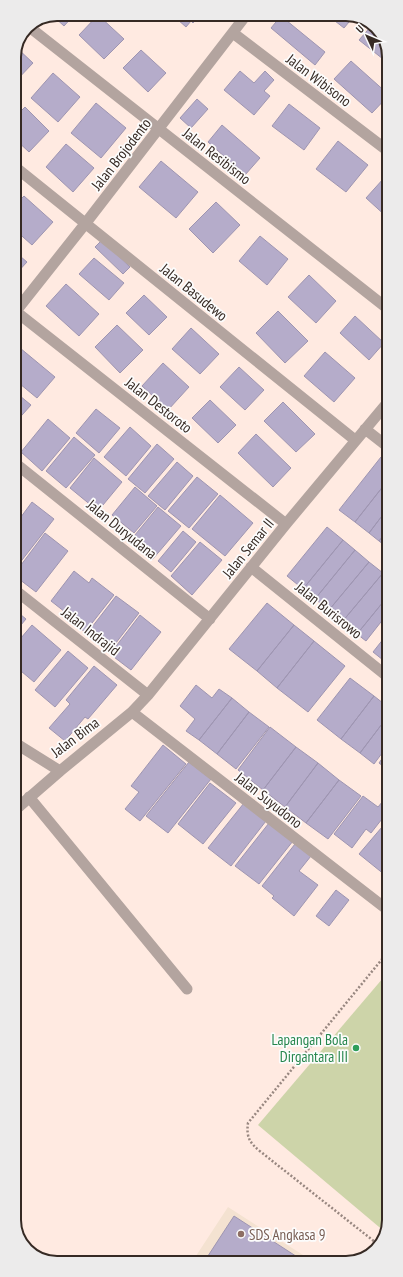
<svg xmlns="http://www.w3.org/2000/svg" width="403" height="1277" viewBox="0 0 403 1277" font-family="'PT Sans Narrow',sans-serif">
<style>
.education{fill:#f4e2d1}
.green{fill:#cdd4a9}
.building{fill:#b5acca;stroke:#9e95b1}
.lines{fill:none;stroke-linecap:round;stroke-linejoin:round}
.path{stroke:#988780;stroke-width:2.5;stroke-dasharray:2 2;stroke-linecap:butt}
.minor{stroke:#b3a49f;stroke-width:11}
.leisure-dot{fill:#2e9e5b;stroke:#fcfcfc;stroke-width:1.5}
.education-dot{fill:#8d6e63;stroke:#fcfcfc;stroke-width:1.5}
.labels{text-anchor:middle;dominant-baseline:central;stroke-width:3.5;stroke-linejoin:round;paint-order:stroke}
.street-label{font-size:15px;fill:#362a24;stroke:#fcfcfc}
.leisure-label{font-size:15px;fill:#27864d;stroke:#fcfcfc;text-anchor:end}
.education-label{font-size:15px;fill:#785e54;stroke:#fcfcfc;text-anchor:start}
.rim{fill:none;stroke:#362a24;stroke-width:2}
</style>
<rect width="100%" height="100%" fill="#ffeae1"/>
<path class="education" d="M 228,1207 L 314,1262 L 192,1262 Z"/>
<path class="green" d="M 389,971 L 389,1220 L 385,1232 L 258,1125 Z"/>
<path class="building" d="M 57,14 L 75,14 L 64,26 L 53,16 Z
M 182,14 L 201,14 L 193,23 L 191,21 L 186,27 L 177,19 Z
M 326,14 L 349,14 L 354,16 L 344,28 Z
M 98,15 L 124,39 L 104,59 L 79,35 Z
M 281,16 L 325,52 L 315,65 L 271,28 Z
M 373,24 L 374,25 L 388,46 L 388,63 L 359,40 Z
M 17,48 L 33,63 L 14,83 L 14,55 Z
M 141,50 L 166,73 L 148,92 L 123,68 Z
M 351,61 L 388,94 L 388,96 L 372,113 L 334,79 Z
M 240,71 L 254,83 L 265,71 L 274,80 L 264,91 L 270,96 L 254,115 L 224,90 Z
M 53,73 L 80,97 L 58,122 L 31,98 Z
M 197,99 L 208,109 L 191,128 L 180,118 Z
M 96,103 L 126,128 L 101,158 L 71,133 Z
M 289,104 L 320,128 L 304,150 L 272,126 Z
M 25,107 L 49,131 L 29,152 L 14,138 L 14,118 Z
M 222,125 L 260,158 L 245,175 L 208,142 Z
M 338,141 L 368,165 L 346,192 L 316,169 Z
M 66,144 L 94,168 L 73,192 L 46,167 Z
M 161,161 L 198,192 L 176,218 L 139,187 Z
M 384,178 L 388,181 L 388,218 L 366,198 Z
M 24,196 L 53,222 L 32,245 L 14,229 L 14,206 Z
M 216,202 L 240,225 L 213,253 L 189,229 Z
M 260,236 L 288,259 L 267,285 L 239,261 Z
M 102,240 L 130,267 L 123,274 L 95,247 Z
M 14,251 L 27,262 L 14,276 Z
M 94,258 L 124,283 L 109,300 L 79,274 Z
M 388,267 L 388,279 L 382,273 Z
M 309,275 L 336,301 L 316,323 L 288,297 Z
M 66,284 L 99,314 L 79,336 L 46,306 Z
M 144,295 L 167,317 L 149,335 L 126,313 Z
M 278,311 L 308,341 L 285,363 L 256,333 Z
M 355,316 L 384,343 L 369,360 L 340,333 Z
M 117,325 L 143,350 L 120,373 L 95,347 Z
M 191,328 L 219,354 L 200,374 L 172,349 Z
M 14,343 L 55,377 L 37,398 L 14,379 Z
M 325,352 L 355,378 L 334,402 L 304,376 Z
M 163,363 L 189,387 L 168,410 L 142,386 Z
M 239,367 L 264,390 L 245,410 L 220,387 Z
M 14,391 L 31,405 L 14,424 Z
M 210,400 L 236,425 L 218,443 L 192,418 Z
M 283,402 L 315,434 L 296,452 L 264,421 Z
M 96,409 L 120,428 L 99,453 L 76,433 Z
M 48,419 L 70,438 L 42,471 L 21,452 Z
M 130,427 L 151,446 L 126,476 L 104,457 Z
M 256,434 L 291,468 L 273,487 L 238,453 Z
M 74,437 L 95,455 L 66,488 L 46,471 Z
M 157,444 L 174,459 L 145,493 L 128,479 Z
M 381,457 L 388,462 L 388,480 L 355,522 L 339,510 Z
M 94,458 L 122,482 L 98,511 L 70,488 Z
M 177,462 L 193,476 L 165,510 L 148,496 Z
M 197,477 L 218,494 L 189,528 L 168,511 Z
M 388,480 L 388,508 L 369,533 L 355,522 Z
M 135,487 L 157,506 L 134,533 L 112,515 Z
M 220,495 L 253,523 L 225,556 L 192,529 Z
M 32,502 L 54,519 L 15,569 L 15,525 Z
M 15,505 L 22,510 L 15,520 Z
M 158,507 L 181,526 L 152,560 L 130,541 Z
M 388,508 L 388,530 L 379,541 L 369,533 Z
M 327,527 L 343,540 L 303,589 L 287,576 Z
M 388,530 L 388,548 L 379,541 Z
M 183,531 L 196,542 L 171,572 L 158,561 Z
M 45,533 L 68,551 L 36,592 L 15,576 L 15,573 Z
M 343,540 L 355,550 L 315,599 L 303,589 Z
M 200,542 L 222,560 L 192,595 L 171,576 Z
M 355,550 L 369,562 L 329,610 L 315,599 Z
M 369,562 L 383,573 L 342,622 L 329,610 Z
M 74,571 L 89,583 L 92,578 L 114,595 L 85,632 L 63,615 L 65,612 L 51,601 Z
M 383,573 L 388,577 L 388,596 L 357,634 L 342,622 Z
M 116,596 L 139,613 L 112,648 L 89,631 Z
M 388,596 L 388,613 L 366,641 L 357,634 Z
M 267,603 L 294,625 L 257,671 L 229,649 Z
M 15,610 L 26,619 L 15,632 Z
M 140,615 L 161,632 L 131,670 L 110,654 Z
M 32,625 L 61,650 L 34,682 L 15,666 L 15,645 Z
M 294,625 L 314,641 L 277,688 L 257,671 Z
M 388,633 L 388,664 L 373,652 Z
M 314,641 L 345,666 L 308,712 L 277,688 Z
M 68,651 L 88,668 L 55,707 L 35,690 Z
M 94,666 L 117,685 L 88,719 L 85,717 L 65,741 L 49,728 L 70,704 L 66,700 Z
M 350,678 L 374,696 L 341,739 L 317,720 Z
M 196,685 L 212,698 L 219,689 L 232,698 L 199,740 L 186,731 L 195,719 L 180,706 Z
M 374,696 L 388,707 L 388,716 L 360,753 L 341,739 Z
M 232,698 L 249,712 L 217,754 L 199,740 Z
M 249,712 L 269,727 L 236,769 L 217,754 Z
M 388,716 L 388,745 L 374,764 L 360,753 Z
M 270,727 L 296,747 L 263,790 L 238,770 Z
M 163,745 L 186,764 L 140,821 L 125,809 L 139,792 L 131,786 Z
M 296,747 L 318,763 L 285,807 L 263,790 Z
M 388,750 L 388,770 L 379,763 Z
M 189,762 L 211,779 L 168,833 L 146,816 Z
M 318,763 L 339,780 L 306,823 L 285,807 Z
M 339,780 L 361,796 L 328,839 L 306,823 Z
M 210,783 L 236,803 L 203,844 L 178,824 Z
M 363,796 L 378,807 L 383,801 L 388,805 L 389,810 L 371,833 L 366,829 L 352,848 L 334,834 Z
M 244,803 L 266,821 L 231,866 L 208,848 Z
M 388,820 L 389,871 L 385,875 L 359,854 Z
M 269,823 L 293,841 L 259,884 L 235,866 Z
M 295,844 L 311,856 L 299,871 L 318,885 L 294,916 L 272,898 L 274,896 L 262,886 Z
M 336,890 L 349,900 L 329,926 L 316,916 Z
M 234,1216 L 305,1262 L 204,1262 Z"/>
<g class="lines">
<path class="path" d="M 380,1246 L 261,1152 C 250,1143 246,1138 248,1123 L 383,958 L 389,956"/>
<path class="minor" d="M 28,26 L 388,309
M 233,33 L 388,151
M 14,166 L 355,440
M 14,310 L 286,524
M 16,311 L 85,224 L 247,14
M 365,429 L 388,447
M 15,463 L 210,619
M 251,567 L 388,677
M 15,590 L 148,695
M 132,712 L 389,911
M 15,743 L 60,771
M 29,797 L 187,989
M 15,810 L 60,771 L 132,712 L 148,695 L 286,524 L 388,402"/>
</g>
<circle class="leisure-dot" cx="356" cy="1048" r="4"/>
<circle class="education-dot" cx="241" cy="1234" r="4"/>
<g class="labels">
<g class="street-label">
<text transform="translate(319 80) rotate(37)">Jalan Wibisono</text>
<text transform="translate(121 154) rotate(-52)">Jalan Brojodento</text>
<text transform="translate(217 156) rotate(38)">Jalan Resibismo</text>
<text transform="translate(194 292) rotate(39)">Jalan Basudewo</text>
<text transform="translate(159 405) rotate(38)">Jalan Destoroto</text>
<text transform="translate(122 529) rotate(39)">Jalan Duryudana</text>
<text transform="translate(248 548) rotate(-51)">Jalan Semar II</text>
<text transform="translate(329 610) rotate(39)">Jalan Burisrowo</text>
<text transform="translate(91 631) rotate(38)">Jalan Indrajid</text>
<text transform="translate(75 737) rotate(-37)">Jalan Bima</text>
<text transform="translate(269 800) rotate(38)">Jalan Suyudono</text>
</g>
<g class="leisure-label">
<text x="348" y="1039">Lapangan Bola<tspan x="348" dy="17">Dirgantara III</tspan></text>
</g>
<g class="education-label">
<text x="249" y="1234">SDS Angkasa 9</text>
</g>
</g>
<path d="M0 0H403V1277H0ZM57 21H346A36 36 0 0 1 382 57V1220A36 36 0 0 1 346 1256H57A36 36 0 0 1 21 1220V57A36 36 0 0 1 57 21Z" fill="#ecebeb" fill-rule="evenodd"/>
<path class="rim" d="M57 21H346A36 36 0 0 1 382 57V1220A36 36 0 0 1 346 1256H57A36 36 0 0 1 21 1220V57A36 36 0 0 1 57 21Z"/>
<g transform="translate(367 36) rotate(314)" stroke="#fcfcfc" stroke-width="3" paint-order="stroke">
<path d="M0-3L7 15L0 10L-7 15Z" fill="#362a24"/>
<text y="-6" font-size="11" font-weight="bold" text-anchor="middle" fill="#362a24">U</text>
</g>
</svg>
